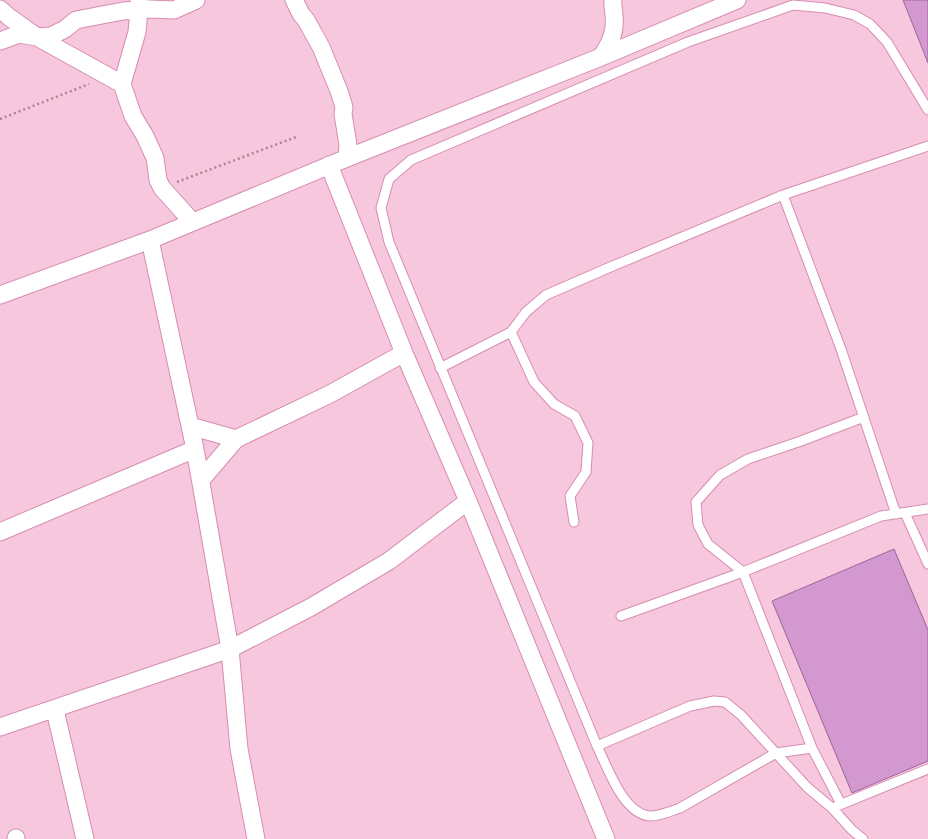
<svg xmlns="http://www.w3.org/2000/svg" width="928" height="839" viewBox="0 0 928 839" font-family="'Work Sans',sans-serif">
<style>
.building{fill:#d298cf;stroke:#9c6599}
.lines{fill:none;stroke-linecap:round;stroke-linejoin:round}
.lane-casing{stroke:#d68db1;stroke-width:11}
.street-casing{stroke:#d68db1;stroke-width:19}
.path{stroke:#ab8396;stroke-width:2.5;stroke-dasharray:2 3;stroke-linecap:butt}
.lane{stroke:#fff;stroke-width:9}
.street{stroke:#fff;stroke-width:17}
</style>
<rect width="100%" height="100%" fill="#f6c7dd"/>
<path class="building" d="M 903,0 L 928,0 L 928,63 Z
M 894,549 L 928,630 L 928,761 L 852,793 L 772,601 Z"/>
<g class="lines">
<g class="lane-casing">
<path id="lane" d="M 783,195 L 841,349 L 896,514
M 511,332 L 534,382 L 554,404 L 575,416 L 588,443 L 586,472 L 570,496 L 574,522
M 440,368 L 511,332 L 526,312 L 546,295 L 608,268 L 783,195 L 928,146
M 905,513 L 928,564
M 743,572 L 708,544 L 698,525 L 696,502 L 720,475 L 748,459 L 801,441 L 864,417
M 621,616 L 743,572
M 597,746 L 690,706 L 714,701 L 725,702 L 741,715 L 807,787 L 832,808 L 852,830 L 863,839
M 812,748 L 776,753 L 680,808 C 671,811 660,816 650,816 C 623,814 607,766 597,746 L 389,242 L 381,208 L 389,179 L 411,160 L 688,42 L 793,5 L 825,8 L 854,15 L 870,24 L 887,42 L 928,110
M 841,804 L 812,748 L 743,572 L 881,516 L 928,509
M 837,806 L 928,769"/>
</g>
<g class="street-casing">
<path id="street" d="M 139,0 L 139,10 L 137,32 L 122,84 L 133,116 L 145,136 L 155,158 L 158,180 L 162,188 L 188,217 L 190,223
M 294,0 L 301,14 L 306,20 L 321,47 L 339,91 L 344,107 L 343,114 L 348,145 L 347,158
M 0,9 L 9,17 L 37,37 L 122,84
M 0,41 L 19,34 L 37,37 L 51,36 L 65,29 L 76,20 L 123,11 L 150,9 L 174,10 L 196,0
M 601,57 C 610,44 616,32 614,16 C 614,10 612,5 613,0
M 329,165 L 404,353 L 468,501 L 606,839
M 150,240 L 195,449 L 230,649 L 239,749 L 256,839
M 0,295 L 150,240 L 347,158 L 601,57 L 737,0
M 190,426 L 236,439
M 201,480 L 236,439 L 330,394 L 404,353
M 0,532 L 195,449
M 55,710 L 85,839
M 0,727 L 230,649 L 311,607 L 389,561 L 468,501
M 16,838 L 16,839"/>
</g>
<path class="path" d="M 0,119 L 89,84
M 177,182 L 296,137"/>
<use href="#lane" class="lane"/>
<use href="#street" class="street"/>
</g>
</svg>
